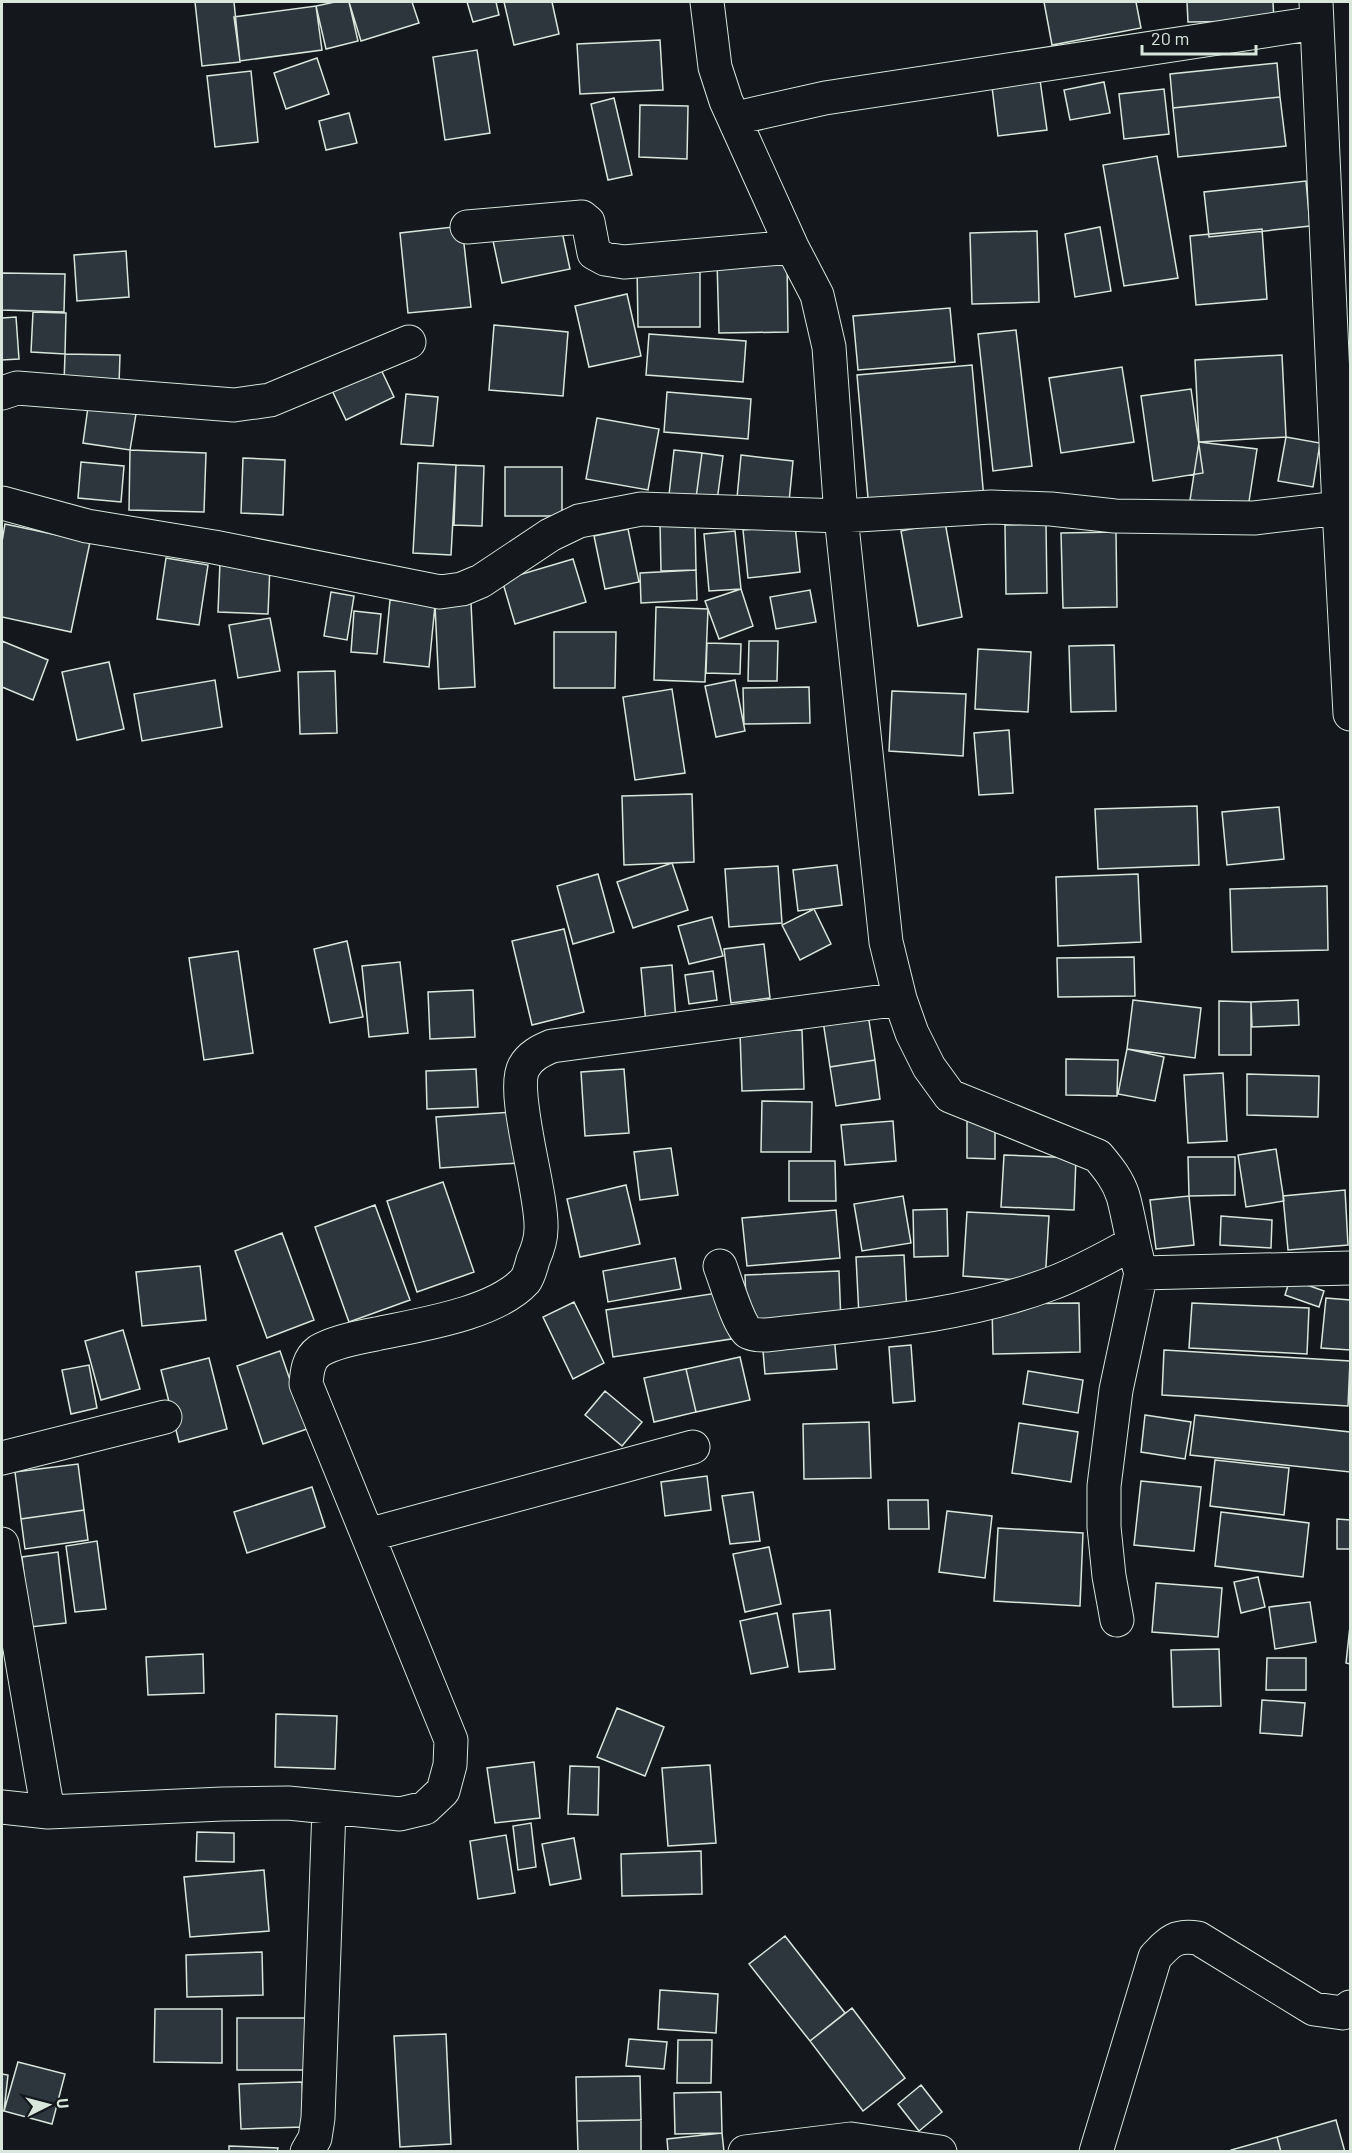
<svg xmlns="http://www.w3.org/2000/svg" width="1352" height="2153" viewBox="0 0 1352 2153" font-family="Barlow,sans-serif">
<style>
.building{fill:#2c363c;stroke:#d8e6dc;stroke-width:1.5}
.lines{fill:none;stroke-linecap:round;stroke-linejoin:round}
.minor-casing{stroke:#d8e6dc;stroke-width:35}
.minor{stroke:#14181c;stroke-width:33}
</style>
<rect width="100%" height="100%" fill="#14181c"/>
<path class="building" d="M 195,2 L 234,2 L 240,62 L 202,66 Z
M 335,2 L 349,2 L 358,41 L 326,49 L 316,6 Z
M 349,2 L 412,2 L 419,23 L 361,41 Z
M 467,2 L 496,2 L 499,15 L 473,22 Z
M 504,2 L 552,2 L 559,34 L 514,45 Z
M 1044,2 L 1136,2 L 1141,28 L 1052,45 Z
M 1187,2 L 1273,2 L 1274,21 L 1188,22 Z
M 316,6 L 322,50 L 240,61 L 234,17 Z
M 660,40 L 663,90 L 580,94 L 577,44 Z
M 477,50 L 490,133 L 445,140 L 433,57 Z
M 317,58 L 329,94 L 286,109 L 274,73 Z
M 1277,63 L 1280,97 L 1173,108 L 1170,74 Z
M 251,71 L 258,142 L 215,147 L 207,76 Z
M 1040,80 L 1047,130 L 998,136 L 992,87 Z
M 1104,82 L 1110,113 L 1070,120 L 1064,90 Z
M 1164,89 L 1169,134 L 1124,139 L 1119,94 Z
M 1280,97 L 1286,146 L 1178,157 L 1173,108 Z
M 614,98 L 632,175 L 608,180 L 591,104 Z
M 640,105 L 688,106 L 687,159 L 639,157 Z
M 349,113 L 357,143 L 326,150 L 319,121 Z
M 1157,156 L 1178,278 L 1124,286 L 1103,165 Z
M 1306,181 L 1310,226 L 1209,237 L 1204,192 Z
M 560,222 L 570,269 L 502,283 L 492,236 Z
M 462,226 L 471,307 L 408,313 L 400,233 Z
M 1100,227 L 1111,291 L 1075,297 L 1065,234 Z
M 1262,229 L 1267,299 L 1196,305 L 1190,236 Z
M 1037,231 L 1039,302 L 972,304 L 970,233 Z
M 126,251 L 129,297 L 77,301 L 74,255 Z
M 787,259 L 788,332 L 719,333 L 717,261 Z
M 637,267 L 700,267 L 700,327 L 638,327 Z
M 2,273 L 65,274 L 64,312 L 2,310 Z
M 627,294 L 641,356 L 589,367 L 575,306 Z
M 950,308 L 955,362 L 858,370 L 853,316 Z
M 33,312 L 66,313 L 65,354 L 31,352 Z
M 16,317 L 19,359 L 2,360 L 2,318 Z
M 494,325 L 568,332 L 563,396 L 489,390 Z
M 1016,330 L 1032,466 L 993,471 L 978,334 Z
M 649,334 L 746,341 L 743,382 L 646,375 Z
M 65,354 L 120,355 L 119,384 L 64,383 Z
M 1282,355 L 1286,437 L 1199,442 L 1195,360 Z
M 377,361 L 394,397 L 346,420 L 329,384 Z
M 972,365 L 984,499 L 869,509 L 857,375 Z
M 1122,367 L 1134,442 L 1061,453 L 1049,378 Z
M 1191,389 L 1203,473 L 1153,481 L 1141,396 Z
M 667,392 L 751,399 L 748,439 L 664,432 Z
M 406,394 L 438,397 L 433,446 L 401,444 Z
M 88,407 L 136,414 L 130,450 L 83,443 Z
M 597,418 L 659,429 L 648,490 L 586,479 Z
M 1286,437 L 1320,443 L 1313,487 L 1278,481 Z
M 1199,442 L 1257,449 L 1248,508 L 1190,500 Z
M 130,450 L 206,453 L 204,512 L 129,510 Z
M 674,450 L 702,453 L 696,498 L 669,495 Z
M 702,453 L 723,456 L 717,501 L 696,498 Z
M 741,455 L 793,461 L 789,502 L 737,498 Z
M 243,458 L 285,460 L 283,515 L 241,513 Z
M 81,462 L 124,466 L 121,502 L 78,498 Z
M 418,463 L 456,465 L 451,555 L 413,553 Z
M 456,465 L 484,466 L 482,526 L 454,525 Z
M 505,467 L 562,467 L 562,516 L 505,516 Z
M 660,522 L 695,522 L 696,570 L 661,571 Z
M 945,522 L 962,617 L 918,626 L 901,531 Z
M 5,524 L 90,542 L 71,632 L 2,617 L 2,542 Z
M 1046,524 L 1047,593 L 1006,594 L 1005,525 Z
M 795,525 L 800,572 L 748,578 L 743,530 Z
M 628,529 L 639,582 L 605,589 L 594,536 Z
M 735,531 L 741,589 L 709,591 L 704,534 Z
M 1116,532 L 1117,607 L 1063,608 L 1061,533 Z
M 166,558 L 208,565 L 199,625 L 157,619 Z
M 573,559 L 586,602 L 515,624 L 502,580 Z
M 220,562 L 270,565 L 268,614 L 218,612 Z
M 696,570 L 697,600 L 641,603 L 640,573 Z
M 741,589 L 753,626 L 719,639 L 705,601 Z
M 810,590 L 816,622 L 776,629 L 770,597 Z
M 331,592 L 354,596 L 347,640 L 324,636 Z
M 390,600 L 435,605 L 429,667 L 384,662 Z
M 471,603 L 475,687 L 439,689 L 435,605 Z
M 656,607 L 708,609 L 705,682 L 654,680 Z
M 354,611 L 381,614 L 377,654 L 351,652 Z
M 270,618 L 280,671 L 238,678 L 229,625 Z
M 554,632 L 616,632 L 615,688 L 554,688 Z
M 2,641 L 48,660 L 33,700 L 2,687 Z
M 749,641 L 778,641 L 777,681 L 748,681 Z
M 707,643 L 741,644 L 740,674 L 706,673 Z
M 1114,645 L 1116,711 L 1071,712 L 1069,646 Z
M 978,649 L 1031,652 L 1028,712 L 975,709 Z
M 109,662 L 124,729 L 77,740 L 62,672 Z
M 335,671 L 337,733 L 300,734 L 298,672 Z
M 215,680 L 222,727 L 142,741 L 134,694 Z
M 735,680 L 745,731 L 716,737 L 705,686 Z
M 809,687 L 810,723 L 744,724 L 743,688 Z
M 672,689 L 685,773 L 635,780 L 623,697 Z
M 892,691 L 966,694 L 963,756 L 889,751 Z
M 1009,730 L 1013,793 L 979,795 L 974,733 Z
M 692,794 L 694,862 L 624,865 L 622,796 Z
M 1197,806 L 1199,865 L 1098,869 L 1095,809 Z
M 1279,807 L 1284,859 L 1227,865 L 1222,812 Z
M 672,863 L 688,910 L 633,928 L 617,882 Z
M 837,865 L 842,905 L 798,911 L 793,870 Z
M 778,866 L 782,923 L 729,927 L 725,869 Z
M 598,874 L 614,932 L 573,944 L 557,886 Z
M 1138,874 L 1141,942 L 1058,946 L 1056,877 Z
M 1327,886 L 1328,950 L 1232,952 L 1230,889 Z
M 814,909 L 831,944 L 800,960 L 782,925 Z
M 712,917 L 723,956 L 689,964 L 678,926 Z
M 564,929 L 584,1012 L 532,1025 L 512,941 Z
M 347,941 L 363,1017 L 330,1023 L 314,949 Z
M 764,944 L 770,998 L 731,1003 L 724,949 Z
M 238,951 L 253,1053 L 204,1060 L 189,958 Z
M 1134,957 L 1135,996 L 1058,997 L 1057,958 Z
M 400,962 L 408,1033 L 369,1037 L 362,966 Z
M 672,965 L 676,1021 L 646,1024 L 641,968 Z
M 713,971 L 717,1000 L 689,1004 L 685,975 Z
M 473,990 L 475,1037 L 430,1039 L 428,992 Z
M 1133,1000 L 1201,1008 L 1195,1058 L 1127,1049 Z
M 1298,1000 L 1299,1025 L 1252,1027 L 1251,1002 Z
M 1219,1001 L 1251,1002 L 1251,1055 L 1219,1055 Z
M 868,1014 L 875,1060 L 830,1067 L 823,1021 Z
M 802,1030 L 804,1089 L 742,1091 L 740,1032 Z
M 1127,1049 L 1164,1057 L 1155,1101 L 1118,1094 Z
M 1066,1059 L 1118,1060 L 1117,1096 L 1066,1095 Z
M 875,1060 L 880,1099 L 836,1106 L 830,1067 Z
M 476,1069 L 478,1107 L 427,1109 L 426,1071 Z
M 624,1069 L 629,1133 L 585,1136 L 581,1072 Z
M 1223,1073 L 1227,1141 L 1188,1143 L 1184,1075 Z
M 1247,1074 L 1319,1076 L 1318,1117 L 1247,1115 Z
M 762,1101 L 812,1102 L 811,1152 L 761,1152 Z
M 515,1112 L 518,1163 L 440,1168 L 436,1117 Z
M 967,1115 L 995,1115 L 995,1159 L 967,1158 Z
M 893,1121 L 896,1161 L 845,1165 L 841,1125 Z
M 671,1148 L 678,1195 L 640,1200 L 634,1152 Z
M 1276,1149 L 1284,1201 L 1246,1207 L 1238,1155 Z
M 1004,1155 L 1076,1158 L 1074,1210 L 1001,1207 Z
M 1188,1157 L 1235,1157 L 1235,1195 L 1189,1196 Z
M 789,1161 L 835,1161 L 836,1201 L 789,1201 Z
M 443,1182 L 474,1272 L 417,1292 L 387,1201 Z
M 626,1185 L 640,1244 L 580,1257 L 567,1199 Z
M 1345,1190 L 1348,1245 L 1288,1250 L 1283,1196 Z
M 903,1196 L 911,1243 L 862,1251 L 854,1204 Z
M 1189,1196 L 1194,1245 L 1156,1249 L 1150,1200 Z
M 375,1205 L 410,1300 L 349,1322 L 315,1227 Z
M 947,1209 L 948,1256 L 914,1257 L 913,1210 Z
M 836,1210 L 840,1258 L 747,1266 L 742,1218 Z
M 967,1212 L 1049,1216 L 1045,1282 L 963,1276 Z
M 1221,1216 L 1272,1220 L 1271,1248 L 1220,1245 Z
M 282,1233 L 314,1320 L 267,1338 L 235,1251 Z
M 904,1255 L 907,1313 L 859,1316 L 856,1257 Z
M 675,1258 L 681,1289 L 608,1302 L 603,1271 Z
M 200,1266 L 206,1320 L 142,1326 L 136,1272 Z
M 839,1271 L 841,1323 L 747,1327 L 745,1275 Z
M 1290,1279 L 1324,1291 L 1319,1307 L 1285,1295 Z
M 724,1292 L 731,1339 L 613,1357 L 606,1310 Z
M 1326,1298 L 1350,1300 L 1350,1350 L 1321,1348 Z
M 574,1302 L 604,1363 L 573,1379 L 543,1317 Z
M 1079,1303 L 1080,1352 L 993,1354 L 992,1304 Z
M 1192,1303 L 1309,1308 L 1307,1354 L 1189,1348 Z
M 123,1330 L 140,1389 L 101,1400 L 85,1341 Z
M 834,1334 L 837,1369 L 765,1374 L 762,1339 Z
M 911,1345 L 915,1401 L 893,1403 L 889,1347 Z
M 1164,1350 L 1350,1361 L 1348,1406 L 1162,1395 Z
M 280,1351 L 307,1429 L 263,1444 L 237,1366 Z
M 740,1357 L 750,1400 L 696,1412 L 686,1369 Z
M 209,1358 L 227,1429 L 179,1442 L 161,1370 Z
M 89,1365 L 97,1408 L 71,1414 L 62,1370 Z
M 686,1369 L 696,1412 L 654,1422 L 644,1378 Z
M 1028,1371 L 1083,1380 L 1078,1413 L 1023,1404 Z
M 605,1391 L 642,1422 L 622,1446 L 585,1415 Z
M 1145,1415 L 1191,1422 L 1185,1459 L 1141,1452 Z
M 1195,1415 L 1350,1432 L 1350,1472 L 1190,1455 Z
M 869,1422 L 871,1478 L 804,1479 L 803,1424 Z
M 1019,1423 L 1078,1432 L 1071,1482 L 1012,1473 Z
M 1215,1460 L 1289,1468 L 1284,1515 L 1210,1506 Z
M 78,1464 L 84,1510 L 21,1519 L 15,1472 Z
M 707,1476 L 711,1510 L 665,1516 L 661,1482 Z
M 1141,1481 L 1201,1487 L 1194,1551 L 1134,1545 Z
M 312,1487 L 325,1527 L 247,1553 L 234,1512 Z
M 753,1492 L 760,1541 L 730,1544 L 722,1496 Z
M 888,1500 L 928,1500 L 929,1529 L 889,1529 Z
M 84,1510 L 88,1540 L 25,1549 L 21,1519 Z
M 947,1511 L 992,1516 L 985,1578 L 939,1572 Z
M 1221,1512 L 1309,1523 L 1303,1577 L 1215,1566 Z
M 1337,1519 L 1350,1520 L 1350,1549 L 1337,1549 Z
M 998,1528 L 1083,1533 L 1080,1606 L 994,1601 Z
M 97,1541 L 106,1609 L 75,1612 L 66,1546 Z
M 769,1547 L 781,1604 L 745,1612 L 733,1554 Z
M 58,1552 L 66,1623 L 30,1627 L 22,1557 Z
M 1258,1577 L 1265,1607 L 1241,1613 L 1234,1582 Z
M 1156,1583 L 1222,1588 L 1218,1637 L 1152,1632 Z
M 1310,1602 L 1316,1642 L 1275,1649 L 1269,1607 Z
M 830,1610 L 835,1669 L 799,1672 L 793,1614 Z
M 777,1613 L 788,1667 L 751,1674 L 740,1621 Z
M 1350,1626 L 1350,1664 L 1346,1663 Z
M 1219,1649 L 1221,1706 L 1173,1707 L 1171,1650 Z
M 203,1654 L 204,1693 L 148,1695 L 146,1657 Z
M 1267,1658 L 1306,1658 L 1306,1690 L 1266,1690 Z
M 1262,1700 L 1305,1703 L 1302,1736 L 1260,1733 Z
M 617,1708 L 664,1727 L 645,1776 L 597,1757 Z
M 276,1714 L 337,1716 L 335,1769 L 275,1767 Z
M 534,1762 L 540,1818 L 495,1823 L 487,1768 Z
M 710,1765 L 716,1843 L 668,1846 L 662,1768 Z
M 570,1766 L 599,1767 L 598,1815 L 568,1814 Z
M 531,1823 L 536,1867 L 518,1870 L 513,1826 Z
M 197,1832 L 234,1833 L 234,1862 L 196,1861 Z
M 506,1835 L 515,1893 L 478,1899 L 470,1841 Z
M 574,1838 L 581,1879 L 550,1885 L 542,1844 Z
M 701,1851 L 702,1894 L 622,1896 L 621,1854 Z
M 264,1870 L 269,1931 L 190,1937 L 184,1877 Z
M 785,1936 L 845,2013 L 810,2041 L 749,1964 Z
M 262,1952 L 263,1995 L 187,1997 L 186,1955 Z
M 660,1990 L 718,1994 L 716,2033 L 658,2029 Z
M 852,2008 L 905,2078 L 863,2111 L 810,2041 Z
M 155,2009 L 222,2009 L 222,2063 L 154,2062 Z
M 237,2018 L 305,2018 L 305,2070 L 237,2070 Z
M 446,2034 L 451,2144 L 400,2147 L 394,2036 Z
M 629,2039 L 667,2042 L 664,2069 L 626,2066 Z
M 678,2040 L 712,2040 L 711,2083 L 677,2083 Z
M 18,2062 L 65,2074 L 52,2124 L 4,2111 Z
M 2,2074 L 8,2075 L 4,2111 L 2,2111 Z
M 640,2076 L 641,2120 L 577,2121 L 576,2077 Z
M 302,2082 L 304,2127 L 241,2129 L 239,2084 Z
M 921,2085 L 942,2112 L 919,2131 L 898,2104 Z
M 721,2092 L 722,2133 L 675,2134 L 674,2093 Z
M 641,2120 L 641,2152 L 578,2152 L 577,2121 Z
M 1336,2120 L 1345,2152 L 1281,2152 L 1277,2137 Z
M 722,2133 L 724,2152 L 668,2152 L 667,2139 Z
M 1277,2137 L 1281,2152 L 1231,2152 L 1231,2150 Z
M 229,2146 L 278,2148 L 277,2152 L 229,2152 Z"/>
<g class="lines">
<g class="minor-casing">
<path id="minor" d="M 707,2 L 715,67 L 726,101 L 792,247 L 817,295 L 829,347 L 841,516 L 886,942 L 900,999 L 912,1033 L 929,1067 L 950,1096 L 1098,1156 C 1108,1168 1118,1180 1123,1196 C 1130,1221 1133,1248 1141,1273 L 1350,1268
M 1316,2 L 1339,508 L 1350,714
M 736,118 L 825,98 L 1316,23
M 467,227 L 582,217 L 588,222 L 594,253 L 605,259 L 624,262 L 792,247
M 2,393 L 17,388 L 234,405 L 270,400 L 409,342
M 2,503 L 87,526 L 214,547 L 440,592 L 462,589 L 481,581 L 550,535 L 579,521 L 641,509 L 841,516 L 991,507 L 1051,509 L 1115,516 L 1254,518 L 1339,508
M 720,1266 C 725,1279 739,1326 748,1332 C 753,1335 760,1335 766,1335 C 861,1324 960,1318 1050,1284 C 1078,1274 1105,1258 1132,1244
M 2,1458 L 165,1417
M 368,1535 L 693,1447
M 2,1544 L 48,1812
M 1117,1620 L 1109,1576 L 1104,1527 L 1104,1486 L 1116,1390 L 1141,1273
M 2,1807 L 48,1812 L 222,1804 L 288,1803 L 400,1814 L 425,1808 L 443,1791 L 450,1765 L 451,1740 L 306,1384 C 307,1372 308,1359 319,1351 C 334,1342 359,1337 376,1334 C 418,1325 495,1314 525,1281 C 529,1276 531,1267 533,1260 C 537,1251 541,1239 541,1229 C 543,1193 510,1092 524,1067 C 530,1056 540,1051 552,1046 L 900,999
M 307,2152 L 315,2138 L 318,2118 L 329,1808
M 745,2152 L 851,2139 L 940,2152
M 1096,2152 L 1155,1957 C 1170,1941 1175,1935 1198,1938 L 1314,2009 L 1343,2013 L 1350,2007"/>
</g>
<use href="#minor" class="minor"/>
</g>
<rect width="1352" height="2153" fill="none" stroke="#d8e6dc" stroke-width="6"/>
<g transform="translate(48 2105) rotate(84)" stroke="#14181c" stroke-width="4.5" paint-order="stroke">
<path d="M0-4.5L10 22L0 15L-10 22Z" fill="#d8e6dc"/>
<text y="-9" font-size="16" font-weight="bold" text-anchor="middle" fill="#d8e6dc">U</text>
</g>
<path d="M1142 45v9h114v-9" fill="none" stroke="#d8e6dc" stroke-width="3"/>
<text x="1151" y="45" font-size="18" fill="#d8e6dc" stroke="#14181c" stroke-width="4.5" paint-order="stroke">20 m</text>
</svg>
